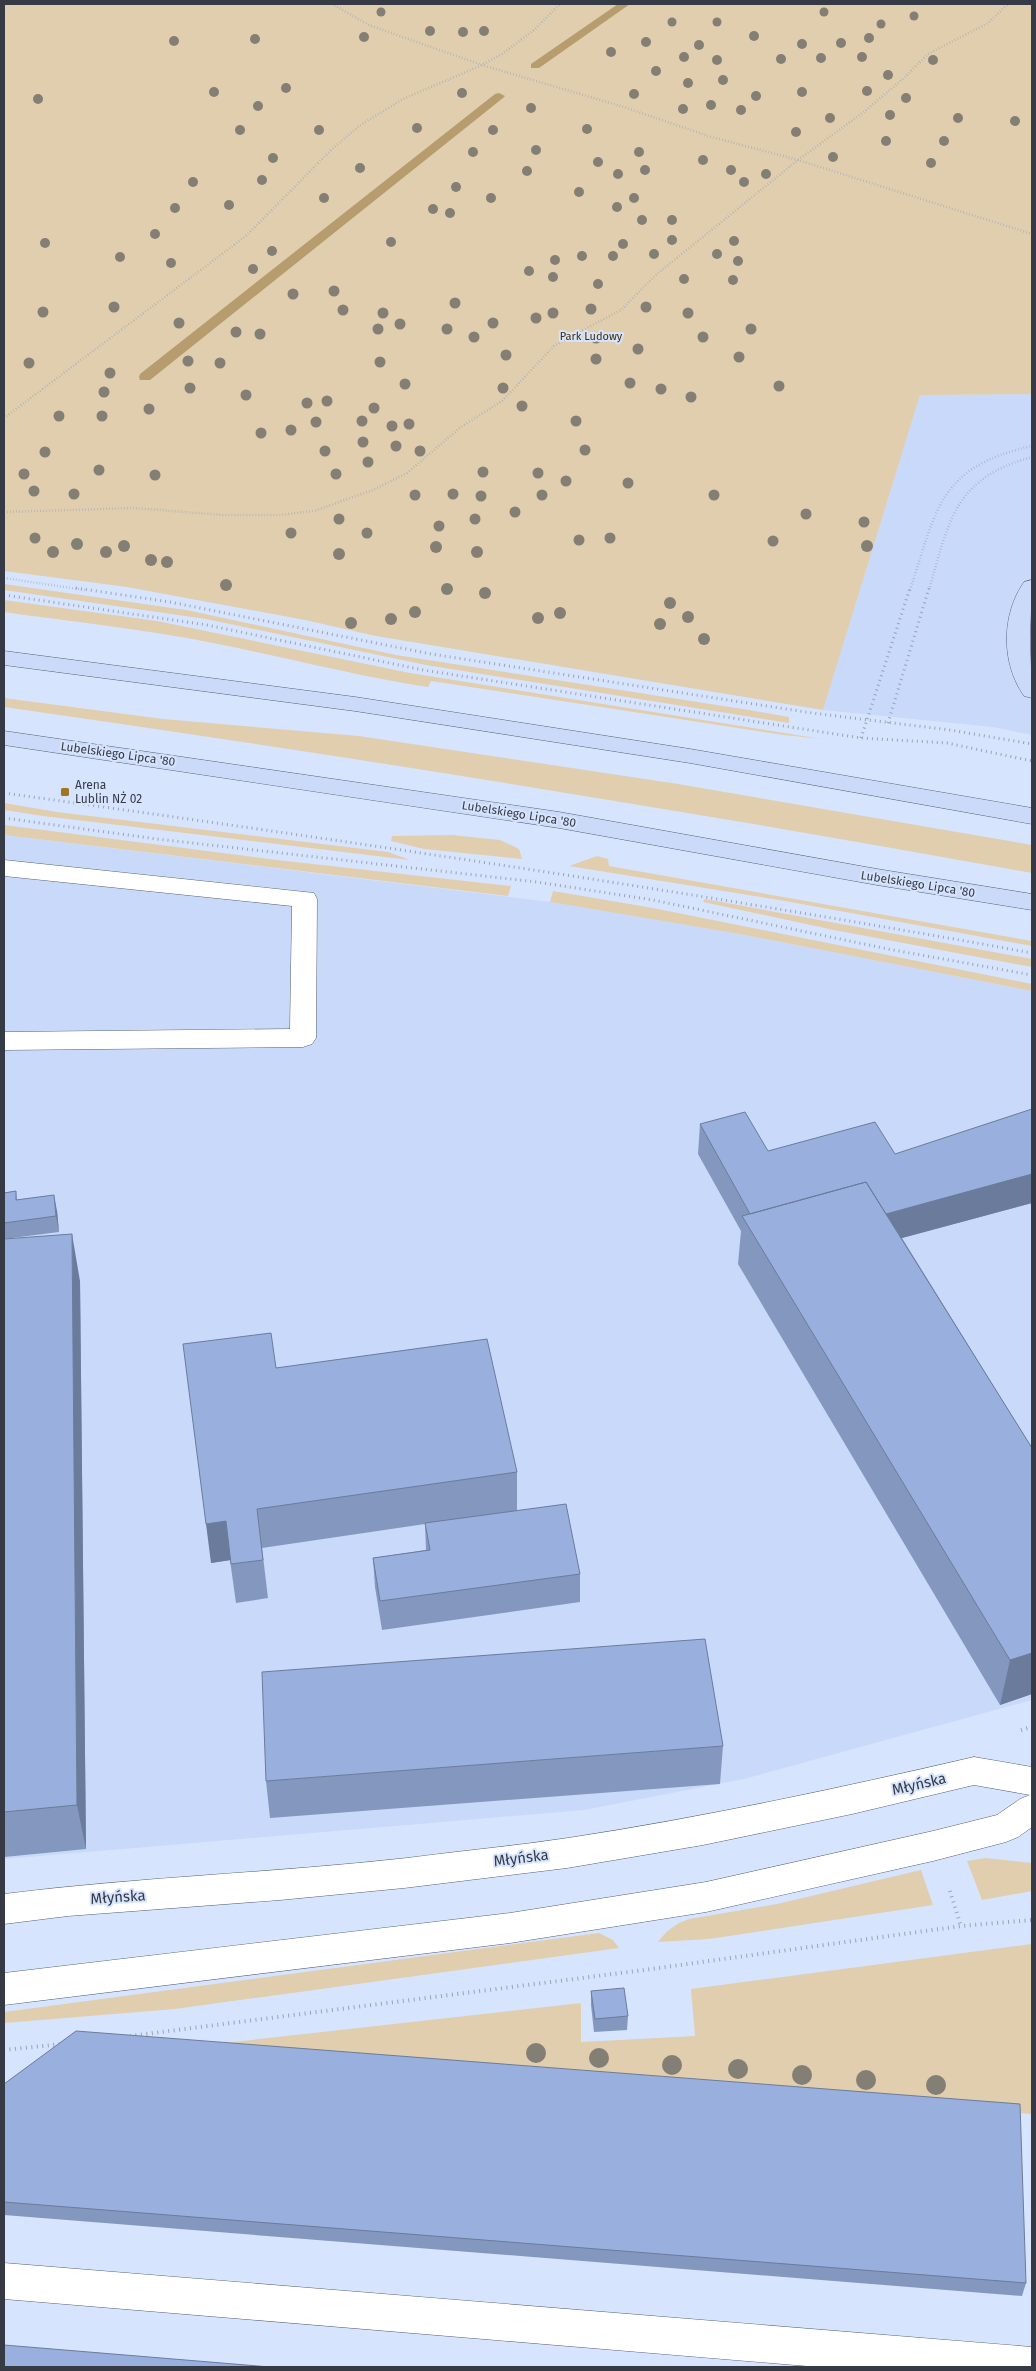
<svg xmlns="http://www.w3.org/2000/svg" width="1036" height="2371" viewBox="0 0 1036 2371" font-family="'Fira Sans',sans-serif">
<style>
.built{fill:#c9d9f9}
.green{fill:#e0ceaf}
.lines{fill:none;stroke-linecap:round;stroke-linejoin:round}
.stream{fill:#b79c6d;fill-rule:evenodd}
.lane-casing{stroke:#556076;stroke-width:1}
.street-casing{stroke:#556076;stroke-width:1}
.secondary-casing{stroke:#556076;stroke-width:1}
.path-far2{stroke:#99a3b7;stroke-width:2.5;stroke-dasharray:0.5 2.5;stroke-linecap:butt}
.path-far1{stroke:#99a3b7;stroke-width:3;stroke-dasharray:1 4;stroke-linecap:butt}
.path{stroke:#99a3b7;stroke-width:4;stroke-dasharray:1 4.5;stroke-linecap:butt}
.lane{fill:#fff;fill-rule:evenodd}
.street{fill:#fff;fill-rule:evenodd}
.secondary{fill:#ccdafa;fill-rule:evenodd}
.tree{fill:#847f74}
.wall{fill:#8497bf}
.shaded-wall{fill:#6b7b9b}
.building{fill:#99b0de;stroke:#6b7b9b}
.poi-dot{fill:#9f7624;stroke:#d7e4fe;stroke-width:2}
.labels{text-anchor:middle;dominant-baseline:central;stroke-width:4;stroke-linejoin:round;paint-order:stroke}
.far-park-label{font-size:11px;fill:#402d04;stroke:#d7e4fe}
.street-label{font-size:12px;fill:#353a44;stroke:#d7e4fe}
.poi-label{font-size:12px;fill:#353a44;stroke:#d7e4fe;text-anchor:start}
.near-street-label{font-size:15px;fill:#353a44;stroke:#d7e4fe}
</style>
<rect width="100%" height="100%" fill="#d7e4fe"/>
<path class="built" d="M 1032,394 L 1032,735 L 993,727 L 823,710 L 920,395 Z
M 4,835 L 550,902 L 740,934 L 1032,991 L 1032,1700 L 744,1779 L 584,1810 L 4,1859 Z"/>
<path class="green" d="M 4,4 L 1032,4 L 1032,394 L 920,395 L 823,710 L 376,636 L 305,620 L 127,587 L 4,571 Z
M 4,584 L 186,610 L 396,655 L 749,710 L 789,717 L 789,723 L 426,665 L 206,619 L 4,590 Z
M 4,600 L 157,621 L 410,673 L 822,739 L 784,735 L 431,681 L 428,687 C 356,676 285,657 213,643 C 144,629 74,622 4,612 Z
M 4,698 L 163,719 L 359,736 L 678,784 L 1032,845 L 1032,873 C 690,811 348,756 4,707 Z
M 4,803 L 57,812 L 388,852 L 410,860 L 43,816 L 4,810 Z
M 4,825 L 277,860 L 511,886 L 508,896 L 4,835 Z
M 452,835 L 500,840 L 519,849 L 522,859 L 424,849 L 391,841 L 392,836 Z
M 597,856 L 608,859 L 609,866 L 1032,941 L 1032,946 L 785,901 L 569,866 Z
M 553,891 L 653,908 L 1032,984 L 1032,991 L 740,934 L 550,902 Z
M 705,899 L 1032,959 L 1032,967 L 834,930 L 703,902 Z
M 986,1858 L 1032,1863 L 1032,1891 L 982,1900 L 967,1861 Z
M 921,1870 L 933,1905 L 709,1939 L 658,1942 C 667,1930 675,1924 689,1919 L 777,1904 Z
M 599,1933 L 613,1940 L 619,1948 L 175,2009 L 4,2023 L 4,2012 Z
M 1032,1944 L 1032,2114 L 206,2045 L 581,2003 L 581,2042 L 695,2036 L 691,1989 Z"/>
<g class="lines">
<path class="stream" d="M 618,4 L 630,4 L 539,68 L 531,68 L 531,64 Z
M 499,93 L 505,96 L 503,98 L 150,380 L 140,380 L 139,377 L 140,374 L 495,94 Z"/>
<g class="lane-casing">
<path id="lane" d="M 4,860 L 314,893 L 317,899 L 316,1038 L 312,1044 L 303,1047 L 4,1050 L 4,1032 L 290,1029 L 292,906 L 4,876 Z
M 4,2263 L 1032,2347 L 1032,2367 L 819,2367 L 4,2299 Z"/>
</g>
<g class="street-casing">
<path id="street" d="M 974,1757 L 1032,1767 L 1032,1827 L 1018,1837 L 1006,1842 L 933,1861 L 706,1912 L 510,1943 L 4,2005 L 4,1973 L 510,1913 L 706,1882 L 933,1831 L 997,1815 L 1020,1799 L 1030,1795 L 974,1785 L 852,1814 L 703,1845 L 567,1868 L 404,1888 L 280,1900 L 68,1916 L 4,1924 L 4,1894 C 138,1877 273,1873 407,1858 C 460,1851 515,1846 568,1838 C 705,1817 840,1788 974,1757 Z"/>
</g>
<g class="secondary-casing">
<path id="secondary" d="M 1032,580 L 1030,639 L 1032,698 L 1024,696 C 1001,663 1001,615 1024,582 Z
M 4,651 L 355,697 L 690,749 L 1032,808 L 1032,824 L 690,763 L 355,711 L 4,665 Z
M 4,731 L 559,812 L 877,869 L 1032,894 L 1032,910 L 877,885 L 559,828 L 4,745 Z"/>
</g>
<path class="path-far2" d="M 332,4 L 369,25 L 482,65 L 624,107 L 708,136 L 798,160 L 1032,234
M 4,418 L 246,236 L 331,150 L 359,126 L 403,99 L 480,66 L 502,54 L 534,30 L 560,4
M 4,512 L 134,508 L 223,515 L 279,515 L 314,511 L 373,490 L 407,473 L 461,427 L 502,401 L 555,345 L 621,310 L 657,274 L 798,160 L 865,111 L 904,78 L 928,54 L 988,23 L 1008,4
M 4,578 L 85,590
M 910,590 C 937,509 938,467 1032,446
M 929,590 C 949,521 954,478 1032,457"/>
<path class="path-far1" d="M 76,588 L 170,602 L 431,654 L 812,713 L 950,730 L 1032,744
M 4,595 L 207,625 L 423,670 L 861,738 L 947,743 L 1032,761
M 888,723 L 929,588
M 861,738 L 910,588
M 4,793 C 348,841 690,891 1032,953
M 4,818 L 157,839 L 537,882 L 653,900 L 888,949 L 1032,975"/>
<path class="path" d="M 1021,1730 L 1032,1727
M 950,1891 L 961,1926
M 130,2036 L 644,1970 L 961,1926 L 1032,1920
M 4,2050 L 62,2044"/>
<use href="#lane" class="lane"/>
<use href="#street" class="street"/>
<use href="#secondary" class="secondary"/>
</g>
<g class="tree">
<circle cx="381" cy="12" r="4.5"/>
<circle cx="824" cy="12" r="4.5"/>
<circle cx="914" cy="16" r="4.5"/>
<circle cx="672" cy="22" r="4.5"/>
<circle cx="717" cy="22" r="4.5"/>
<circle cx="881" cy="24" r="4.5"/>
<circle cx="430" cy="31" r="5"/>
<circle cx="484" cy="31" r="5"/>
<circle cx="463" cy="32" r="5"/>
<circle cx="754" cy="36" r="5"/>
<circle cx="364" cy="37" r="5"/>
<circle cx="869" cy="38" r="5"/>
<circle cx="255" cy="39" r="5"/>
<circle cx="174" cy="41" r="5"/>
<circle cx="646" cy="42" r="5"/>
<circle cx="841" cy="43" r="5"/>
<circle cx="802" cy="44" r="5"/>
<circle cx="699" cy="45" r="5"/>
<circle cx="611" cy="52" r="5"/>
<circle cx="684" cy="57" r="5"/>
<circle cx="862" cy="57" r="5"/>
<circle cx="821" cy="58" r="5"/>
<circle cx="781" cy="59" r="5"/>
<circle cx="717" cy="60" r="5"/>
<circle cx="933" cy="60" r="5"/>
<circle cx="656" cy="71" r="5"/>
<circle cx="888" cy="75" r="5"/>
<circle cx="723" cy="80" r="5"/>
<circle cx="688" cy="83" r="5"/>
<circle cx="286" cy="88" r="5"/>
<circle cx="867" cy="91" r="5"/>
<circle cx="214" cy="92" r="5"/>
<circle cx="802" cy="92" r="5"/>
<circle cx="462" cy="93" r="5"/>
<circle cx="634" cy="94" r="5"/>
<circle cx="756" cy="96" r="5"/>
<circle cx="906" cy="98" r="5"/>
<circle cx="38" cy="99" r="5"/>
<circle cx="711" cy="105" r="5"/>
<circle cx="258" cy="106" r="5"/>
<circle cx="531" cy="108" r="5"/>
<circle cx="683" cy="109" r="5"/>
<circle cx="741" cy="110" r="5"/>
<circle cx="890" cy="115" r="5"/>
<circle cx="830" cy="118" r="5"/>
<circle cx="958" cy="118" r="5"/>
<circle cx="1015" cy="121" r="5"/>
<circle cx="417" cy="128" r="5"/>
<circle cx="587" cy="129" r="5"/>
<circle cx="240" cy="130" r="5"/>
<circle cx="319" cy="130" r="5"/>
<circle cx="493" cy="130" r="5"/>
<circle cx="796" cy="132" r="5"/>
<circle cx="886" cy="141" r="5"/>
<circle cx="944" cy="141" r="5"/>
<circle cx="536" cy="150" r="5"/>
<circle cx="473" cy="152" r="5"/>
<circle cx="639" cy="152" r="5"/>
<circle cx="833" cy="157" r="5"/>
<circle cx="273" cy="158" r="5"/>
<circle cx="703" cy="160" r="5"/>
<circle cx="598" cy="162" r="5"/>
<circle cx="931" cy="163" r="5"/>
<circle cx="360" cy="168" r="5"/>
<circle cx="645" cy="170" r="5"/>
<circle cx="731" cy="170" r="5"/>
<circle cx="527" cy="171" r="5"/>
<circle cx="618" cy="174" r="5"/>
<circle cx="766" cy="174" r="5"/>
<circle cx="262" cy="180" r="5"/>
<circle cx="193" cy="182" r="5"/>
<circle cx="744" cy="182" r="5"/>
<circle cx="456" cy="187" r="5"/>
<circle cx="579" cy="192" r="5"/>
<circle cx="324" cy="198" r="5"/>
<circle cx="491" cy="198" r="5"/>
<circle cx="634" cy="198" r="5"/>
<circle cx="229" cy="205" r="5"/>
<circle cx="617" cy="207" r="5"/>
<circle cx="175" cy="208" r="5"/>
<circle cx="433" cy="209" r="5"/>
<circle cx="450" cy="213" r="5"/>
<circle cx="642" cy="220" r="5"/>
<circle cx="672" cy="220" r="5"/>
<circle cx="155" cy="234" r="5"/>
<circle cx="672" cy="240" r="5"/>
<circle cx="734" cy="241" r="5"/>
<circle cx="391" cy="242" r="5"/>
<circle cx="45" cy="243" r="5"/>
<circle cx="623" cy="244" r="5"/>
<circle cx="272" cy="251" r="5"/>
<circle cx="654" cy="254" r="5"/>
<circle cx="717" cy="254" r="5"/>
<circle cx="582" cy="256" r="5"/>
<circle cx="613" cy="256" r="5"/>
<circle cx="120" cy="257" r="5"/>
<circle cx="555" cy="260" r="5"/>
<circle cx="738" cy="261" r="5"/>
<circle cx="171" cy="263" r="5"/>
<circle cx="253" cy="269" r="5"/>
<circle cx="529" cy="271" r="5"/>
<circle cx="553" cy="277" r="5"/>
<circle cx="684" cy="279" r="5"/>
<circle cx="733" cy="280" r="5"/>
<circle cx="598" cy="284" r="5"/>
<circle cx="334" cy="291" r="5.5"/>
<circle cx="293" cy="294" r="5.5"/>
<circle cx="455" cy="303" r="5.5"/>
<circle cx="114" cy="307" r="5.5"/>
<circle cx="646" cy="307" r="5.5"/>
<circle cx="591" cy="309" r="5.5"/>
<circle cx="343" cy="310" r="5.5"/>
<circle cx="43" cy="312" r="5.5"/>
<circle cx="383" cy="313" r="5.5"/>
<circle cx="553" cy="313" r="5.5"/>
<circle cx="688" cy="313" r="5.5"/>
<circle cx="536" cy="318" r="5.5"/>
<circle cx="179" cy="323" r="5.5"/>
<circle cx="493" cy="323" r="5.5"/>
<circle cx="400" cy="324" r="5.5"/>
<circle cx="378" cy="329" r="5.5"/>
<circle cx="447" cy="329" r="5.5"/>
<circle cx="751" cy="329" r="5.5"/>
<circle cx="236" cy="332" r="5.5"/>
<circle cx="260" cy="334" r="5.5"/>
<circle cx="474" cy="337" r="5.5"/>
<circle cx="703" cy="337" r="5.5"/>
<circle cx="596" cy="338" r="5.5"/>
<circle cx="638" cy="349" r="5.5"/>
<circle cx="506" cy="355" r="5.5"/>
<circle cx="739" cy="357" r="5.5"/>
<circle cx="596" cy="359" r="5.5"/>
<circle cx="188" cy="361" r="5.5"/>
<circle cx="380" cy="362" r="5.5"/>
<circle cx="29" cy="363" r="5.5"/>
<circle cx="220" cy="363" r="5.5"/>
<circle cx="110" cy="373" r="5.5"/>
<circle cx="630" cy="383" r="5.5"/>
<circle cx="405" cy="384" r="5.5"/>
<circle cx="779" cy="386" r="5.5"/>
<circle cx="190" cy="388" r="5.5"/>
<circle cx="503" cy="388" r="5.5"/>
<circle cx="661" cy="389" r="5.5"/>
<circle cx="104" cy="392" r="5.5"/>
<circle cx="246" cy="395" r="5.5"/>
<circle cx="691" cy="397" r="5.5"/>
<circle cx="327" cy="401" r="5.5"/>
<circle cx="307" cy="403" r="5.5"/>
<circle cx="522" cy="406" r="5.5"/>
<circle cx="374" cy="408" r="5.5"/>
<circle cx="149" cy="409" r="5.5"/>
<circle cx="59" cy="416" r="5.5"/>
<circle cx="102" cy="416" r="5.5"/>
<circle cx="362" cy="421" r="5.5"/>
<circle cx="576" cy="421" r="5.5"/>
<circle cx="316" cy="422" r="5.5"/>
<circle cx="409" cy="424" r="5.5"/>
<circle cx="392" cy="426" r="5.5"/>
<circle cx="291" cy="430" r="5.5"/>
<circle cx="261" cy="433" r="5.5"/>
<circle cx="363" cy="442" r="5.5"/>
<circle cx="396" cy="446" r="5.5"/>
<circle cx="585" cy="450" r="5.5"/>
<circle cx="325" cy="451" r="5.5"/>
<circle cx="420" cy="451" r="5.5"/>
<circle cx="45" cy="452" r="5.5"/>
<circle cx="368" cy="462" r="5.5"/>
<circle cx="99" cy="470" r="5.5"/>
<circle cx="483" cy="472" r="5.5"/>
<circle cx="538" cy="473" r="5.5"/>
<circle cx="24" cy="474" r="5.5"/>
<circle cx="336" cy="474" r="5.5"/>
<circle cx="155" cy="475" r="5.5"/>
<circle cx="566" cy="481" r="5.5"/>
<circle cx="628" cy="483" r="5.5"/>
<circle cx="34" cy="491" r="5.5"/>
<circle cx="74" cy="494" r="5.5"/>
<circle cx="453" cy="494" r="5.5"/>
<circle cx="415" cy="495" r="5.5"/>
<circle cx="542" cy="495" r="5.5"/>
<circle cx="714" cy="495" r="5.5"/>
<circle cx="481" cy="496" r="5.5"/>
<circle cx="515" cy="512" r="5.5"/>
<circle cx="806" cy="514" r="5.5"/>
<circle cx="339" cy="519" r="5.5"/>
<circle cx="475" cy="519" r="5.5"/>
<circle cx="864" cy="522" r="5.5"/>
<circle cx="439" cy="526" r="5.5"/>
<circle cx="291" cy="533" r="5.5"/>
<circle cx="367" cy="533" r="5.5"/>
<circle cx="35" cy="538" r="5.5"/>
<circle cx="610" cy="538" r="5.5"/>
<circle cx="579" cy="540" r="5.5"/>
<circle cx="773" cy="541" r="5.5"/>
<circle cx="77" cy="544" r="6"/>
<circle cx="124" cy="546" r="6"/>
<circle cx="867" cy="546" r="6"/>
<circle cx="436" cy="547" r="6"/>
<circle cx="53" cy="552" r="6"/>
<circle cx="106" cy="552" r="6"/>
<circle cx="477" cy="552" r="6"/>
<circle cx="339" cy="554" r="6"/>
<circle cx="151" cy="560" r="6"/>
<circle cx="167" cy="562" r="6"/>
<circle cx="226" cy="585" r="6"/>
<circle cx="447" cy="589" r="6"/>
<circle cx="485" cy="593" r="6"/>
<circle cx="670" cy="603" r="6"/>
<circle cx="415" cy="612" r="6"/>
<circle cx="560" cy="613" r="6"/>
<circle cx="688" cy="617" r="6"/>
<circle cx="538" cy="618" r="6"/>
<circle cx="391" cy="619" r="6"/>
<circle cx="351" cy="623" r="6"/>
<circle cx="660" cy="624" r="6"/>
<circle cx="704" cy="639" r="6"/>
<circle cx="536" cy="2053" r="10"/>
<circle cx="599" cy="2058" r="10"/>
<circle cx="672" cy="2065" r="10"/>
<circle cx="738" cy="2069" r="10"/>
<circle cx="802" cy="2075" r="10"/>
<circle cx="866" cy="2080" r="10"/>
<circle cx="936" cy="2085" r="10"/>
</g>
<path class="wall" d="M 700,1124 L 768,1151 L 895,1154 L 1032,1203 L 902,1238 L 1032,1448 L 1032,1694 L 1000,1705 L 738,1264 L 741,1231 L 698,1154 Z
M 16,1191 L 17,1200 L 57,1211 L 59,1232 L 4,1239 L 4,1193 Z
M 4,1239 L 80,1281 L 86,1849 L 4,1857 Z
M 276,1368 L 517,1472 L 517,1511 L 580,1574 L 580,1602 L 382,1630 L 375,1587 L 373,1558 L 426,1550 L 425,1524 L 262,1548 L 268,1598 L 236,1603 L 230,1560 L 211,1563 Z
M 723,1746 L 720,1784 L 270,1818 L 266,1781 Z
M 591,1991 L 628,2016 L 627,2030 L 594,2032 L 591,2005 Z
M 4,2084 L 1026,2283 L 1022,2296 L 4,2215 Z"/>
<path class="shaded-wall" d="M 1032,1172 L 1032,1203 L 876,1245 L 880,1216 Z
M 54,1195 L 57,1211 L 59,1232 L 56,1216 Z
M 72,1234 L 80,1281 L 86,1849 L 77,1805 Z
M 226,1521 L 231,1560 L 211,1563 L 206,1524 Z
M 1032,1653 L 1032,1694 L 1000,1705 L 1010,1660 Z"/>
<path class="building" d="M 1032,1109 L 1032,1174 L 886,1214 L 866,1182 L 750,1214 L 700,1124 L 745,1112 L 768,1151 L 875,1122 L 895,1154 Z
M 866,1182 L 1032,1448 L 1032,1653 L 1010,1660 L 742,1216 Z
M 16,1191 L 16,1200 L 54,1195 L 56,1216 L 4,1223 L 4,1193 Z
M 72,1234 L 77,1805 L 4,1812 L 4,1239 Z
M 271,1333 L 276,1368 L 487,1339 L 517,1472 L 257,1509 L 263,1560 L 231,1564 L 226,1521 L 206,1524 L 183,1344 Z
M 566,1504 L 580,1574 L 380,1601 L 373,1558 L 430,1550 L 425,1523 Z
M 705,1639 L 723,1746 L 266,1781 L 262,1672 Z
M 624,1988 L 628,2016 L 595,2019 L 591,1991 Z
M 76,2031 L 1020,2104 L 1026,2283 L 4,2202 L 4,2084 Z
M 4,2345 L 270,2367 L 4,2367 Z"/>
<rect class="poi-dot" x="60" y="787" width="10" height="10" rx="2.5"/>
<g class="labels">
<g class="far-park-label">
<text x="591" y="336">Park Ludowy</text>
</g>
<g class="street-label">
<text transform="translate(118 754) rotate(8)">Lubelskiego Lipca '80</text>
<text transform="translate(519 814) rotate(9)">Lubelskiego Lipca '80</text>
<text transform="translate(918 884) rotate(9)">Lubelskiego Lipca '80</text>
</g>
<g class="poi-label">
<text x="75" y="785">Arena<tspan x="75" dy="14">Lublin NŻ 02</tspan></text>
</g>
<g class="near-street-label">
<text transform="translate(919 1784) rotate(-13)">Młyńska</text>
<text transform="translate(521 1858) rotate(-7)">Młyńska</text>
<text transform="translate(118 1897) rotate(-4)">Młyńska</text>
</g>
</g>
<rect width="1036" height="2371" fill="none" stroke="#353a44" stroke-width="10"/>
</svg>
